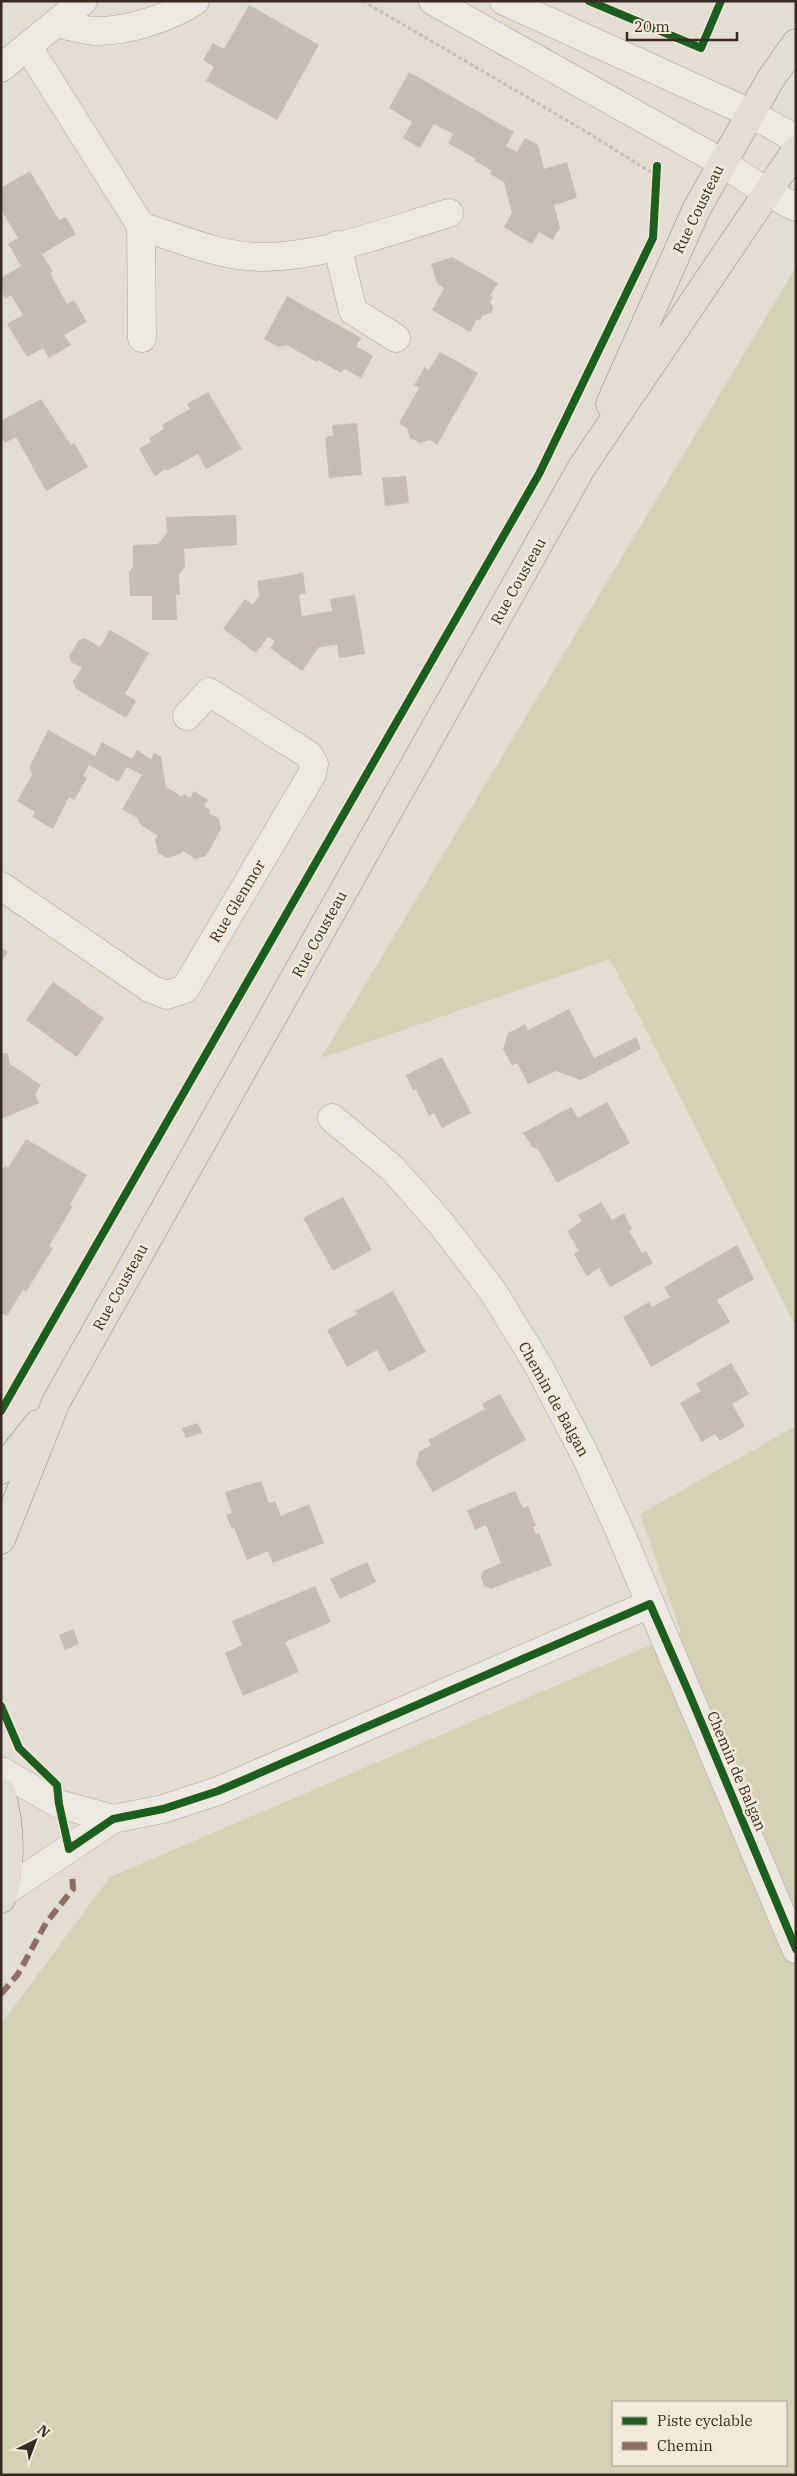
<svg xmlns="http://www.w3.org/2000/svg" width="797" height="2476" viewBox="0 0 797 2476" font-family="'IBM Plex Serif',serif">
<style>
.green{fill:#d5d1b6;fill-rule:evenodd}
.building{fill:#c7bbb3}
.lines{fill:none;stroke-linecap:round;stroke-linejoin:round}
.minor-casing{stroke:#aaa29a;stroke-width:29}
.major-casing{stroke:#8f8881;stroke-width:29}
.path{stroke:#c5bfb9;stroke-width:3;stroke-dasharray:4 2.5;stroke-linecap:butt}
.minor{stroke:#ece8e2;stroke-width:28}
.major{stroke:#e3ddd5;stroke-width:28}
.quiet{stroke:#8d6e63;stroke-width:6;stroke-dasharray:12 6;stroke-linecap:butt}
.cycleway-casing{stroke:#f3e9d9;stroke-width:11}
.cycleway{stroke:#1b5e20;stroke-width:8}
.labels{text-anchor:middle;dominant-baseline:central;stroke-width:5;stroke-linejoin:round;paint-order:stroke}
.street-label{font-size:15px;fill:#382a22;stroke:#f3e9d9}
</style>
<rect width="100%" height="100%" fill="#e4ddd2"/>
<path class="green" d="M 796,267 L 796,1327 L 610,959 L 321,1058 Z
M 796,1426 L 796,2475 L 1,2475 L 1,2024 L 110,1877 L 681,1632 L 640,1514 ZM 613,2402 L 786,2402 L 786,2465 L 613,2465 Z"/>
<path class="building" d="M 249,5 L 319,45 L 277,120 L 206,81 L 214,67 L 203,60 L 213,43 L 224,49 Z
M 409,72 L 514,132 L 506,146 L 517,152 L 525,138 L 538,145 L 544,169 L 567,162 L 577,198 L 554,205 L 560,228 L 553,240 L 539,232 L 532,244 L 504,227 L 512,213 L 504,182 L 490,174 L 492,171 L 475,161 L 476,159 L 448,143 L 453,134 L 434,124 L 420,148 L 403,138 L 412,122 L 389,108 Z
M 30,171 L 59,220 L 66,217 L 76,234 L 42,254 L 53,272 L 50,273 L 67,304 L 74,300 L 87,322 L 64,335 L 71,345 L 49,358 L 43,348 L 27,357 L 7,324 L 23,315 L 11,295 L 6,299 L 1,291 L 1,278 L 21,266 L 8,244 L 18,238 L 1,210 L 1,188 Z
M 452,257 L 498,283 L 490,296 L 493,297 L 490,302 L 493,307 L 492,312 L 482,316 L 480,321 L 477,319 L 470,332 L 432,310 L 444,288 L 437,283 L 431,264 Z
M 287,296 L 361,338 L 356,346 L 373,356 L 361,378 L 344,369 L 341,373 L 318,360 L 317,362 L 286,345 L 278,347 L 264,339 Z
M 440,352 L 478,373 L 437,445 L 430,440 L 420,443 L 410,438 L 407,428 L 399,423 L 419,388 L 414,385 L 425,367 L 429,370 Z
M 208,392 L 242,449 L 206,469 L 198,454 L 167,471 L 166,469 L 155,476 L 139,449 L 151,442 L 149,438 L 164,429 L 162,425 L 190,409 L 187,404 Z
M 41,399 L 71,445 L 74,443 L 88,467 L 46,491 L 16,437 L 5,443 L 1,437 L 1,421 Z
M 357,423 L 362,475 L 329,478 L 325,437 L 333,436 L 332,425 Z
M 406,476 L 409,503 L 385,506 L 382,478 Z
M 236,515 L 237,545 L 184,549 L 185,567 L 179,574 L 180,595 L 176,595 L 177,620 L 152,620 L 152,596 L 130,596 L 129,572 L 133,567 L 133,545 L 158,544 L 167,533 L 166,517 Z
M 303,573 L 306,593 L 299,595 L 302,616 L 332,611 L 330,599 L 355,595 L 365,654 L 339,658 L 337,645 L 319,647 L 302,671 L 270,648 L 275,641 L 268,637 L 256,653 L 223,629 L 245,599 L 253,605 L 259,596 L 257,581 Z
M 110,630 L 149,653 L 125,694 L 136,701 L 126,718 L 76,689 L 73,681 L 82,668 L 71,662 L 69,656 L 79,640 L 85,638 L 100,647 Z
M 48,730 L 95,756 L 102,742 L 132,759 L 137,750 L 151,759 L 154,753 L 161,757 L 166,787 L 182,797 L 184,794 L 190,798 L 194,791 L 208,800 L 204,806 L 210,810 L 209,813 L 219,819 L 221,829 L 206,856 L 195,859 L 183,851 L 180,854 L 167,858 L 158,853 L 155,839 L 158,836 L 141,825 L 137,818 L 122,809 L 142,775 L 127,767 L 118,782 L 89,765 L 83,776 L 87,778 L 74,800 L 69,797 L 53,829 L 32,817 L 35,812 L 17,801 L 32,775 L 30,766 Z
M 1,947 L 8,952 L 1,962 Z
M 53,982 L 104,1018 L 77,1057 L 26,1020 Z
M 569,1009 L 594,1058 L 636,1037 L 641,1049 L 581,1080 L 556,1071 L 528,1084 L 517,1063 L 512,1066 L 503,1049 L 508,1033 L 525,1024 L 528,1030 Z
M 8,1053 L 10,1064 L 41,1085 L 35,1094 L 39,1103 L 1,1119 L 1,1054 Z
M 442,1057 L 471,1113 L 442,1128 L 434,1113 L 429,1116 L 416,1089 L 413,1091 L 406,1075 Z
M 607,1102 L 630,1143 L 557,1183 L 538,1149 L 532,1147 L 523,1133 L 571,1107 L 578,1118 Z
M 26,1139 L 87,1175 L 70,1204 L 73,1206 L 49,1246 L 53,1248 L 26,1292 L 23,1290 L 7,1316 L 1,1313 L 1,1172 L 5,1166 L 8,1168 Z
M 343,1197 L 372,1250 L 333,1271 L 303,1218 Z
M 601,1202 L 612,1220 L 624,1213 L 632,1229 L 629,1231 L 642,1253 L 646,1251 L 653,1263 L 610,1287 L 599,1268 L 587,1276 L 574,1254 L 579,1251 L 567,1231 L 582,1221 L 578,1215 Z
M 737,1245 L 754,1279 L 717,1300 L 730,1322 L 651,1367 L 623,1317 L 649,1302 L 652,1307 L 670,1297 L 664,1287 Z
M 393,1291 L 426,1352 L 389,1372 L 377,1350 L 347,1367 L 327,1330 L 357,1314 L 355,1311 Z
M 731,1363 L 749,1394 L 732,1404 L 745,1426 L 720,1441 L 715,1434 L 702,1442 L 680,1403 L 701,1391 L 696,1384 Z
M 500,1394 L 526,1440 L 433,1492 L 416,1464 L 419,1452 L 431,1445 L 428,1440 L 485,1409 L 482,1404 Z
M 198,1423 L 202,1433 L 186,1438 L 182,1428 Z
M 261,1481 L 269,1503 L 275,1501 L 281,1516 L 309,1504 L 324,1543 L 273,1563 L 268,1551 L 247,1560 L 234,1528 L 232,1529 L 226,1515 L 232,1513 L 225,1492 Z
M 515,1491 L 523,1508 L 528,1506 L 536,1526 L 533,1527 L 536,1534 L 539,1533 L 552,1565 L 491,1589 L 484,1586 L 481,1577 L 483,1571 L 501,1563 L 486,1525 L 475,1530 L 467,1510 Z
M 367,1562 L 376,1582 L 340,1599 L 330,1579 Z
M 315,1586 L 331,1622 L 285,1642 L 299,1672 L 243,1696 L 225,1653 L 242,1645 L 232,1621 Z
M 73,1629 L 79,1644 L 65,1650 L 59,1635 Z"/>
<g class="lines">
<g class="minor-casing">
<path id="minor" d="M 433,1 L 721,162 L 768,193 L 796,207
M 504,1 L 750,113 L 796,139
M 56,23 C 68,26 82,30 94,31 C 125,32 170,18 195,1
M 28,47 L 141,226 L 142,338
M 1,68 L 83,1
M 141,226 C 180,239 221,257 263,257 C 326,256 389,231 449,213
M 337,245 L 353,311 L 396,338
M 1,886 L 151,989 L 167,995 L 185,989 L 312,774 L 314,764 L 309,755 L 209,692 L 187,716
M 332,1118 L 392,1168 L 439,1221 L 492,1290 L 538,1365 L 585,1455 L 618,1527 L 796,1949
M 1,1771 L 59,1804 L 113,1819
M 4,1892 L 113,1819 L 163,1809 L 218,1791 L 650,1604"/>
</g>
<g class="major-casing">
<path id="major" d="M 610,404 L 697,208 L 770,80 L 796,43
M 1,1470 L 38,1424
M 1,1540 L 56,1402 L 582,467 L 796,150
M 1,1792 C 10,1822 13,1869 1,1899"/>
</g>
<path class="path" d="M 363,1 L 585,131 L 657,176"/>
<use href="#minor" class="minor"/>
<use href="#major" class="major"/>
<path class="quiet" d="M 1,1994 L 18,1974 L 46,1923 L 73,1889 L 72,1873"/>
<g class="cycleway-casing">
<path id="cycleway" d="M 589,1 L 701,48 L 721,1
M 1,1411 L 539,474 L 653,238 L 657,166
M 1,1706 L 19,1748 L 57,1785 L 59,1804 L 69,1849 L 113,1819 L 163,1809 L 218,1791 L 650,1604 L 689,1693 L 796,1949"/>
</g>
<use href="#cycleway" class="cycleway"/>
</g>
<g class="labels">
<g class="street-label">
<text transform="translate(698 209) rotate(-64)">Rue Cousteau</text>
<text transform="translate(518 581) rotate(-61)">Rue Cousteau</text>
<text transform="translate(237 901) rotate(-59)">Rue Glenmor</text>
<text transform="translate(319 934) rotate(-61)">Rue Cousteau</text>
<text transform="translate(120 1287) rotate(-61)">Rue Cousteau</text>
<text transform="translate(554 1399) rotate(61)">Chemin de Balgan</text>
<text transform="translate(737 1771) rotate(67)">Chemin de Balgan</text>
</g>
</g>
<rect width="797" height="2476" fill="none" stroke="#382a22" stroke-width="5"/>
<rect x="612" y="2401" width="175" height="65" fill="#f3e9d9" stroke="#a89d90"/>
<rect x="622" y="2417" width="25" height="8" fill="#1b5e20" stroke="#a89d90"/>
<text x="657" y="2426" font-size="15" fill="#382a22">Piste cyclable</text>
<rect x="622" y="2442" width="25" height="8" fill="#8d6e63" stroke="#a89d90"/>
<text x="657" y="2451" font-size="15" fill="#382a22">Chemin</text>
<g transform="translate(35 2441) rotate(42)" stroke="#f3e9d9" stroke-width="4" paint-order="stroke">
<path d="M0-4L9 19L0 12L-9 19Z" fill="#382a22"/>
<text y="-8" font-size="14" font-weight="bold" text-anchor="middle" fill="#382a22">N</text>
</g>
<path d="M627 32v8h110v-8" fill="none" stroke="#382a22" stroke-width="2.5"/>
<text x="634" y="32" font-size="15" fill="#382a22" stroke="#f3e9d9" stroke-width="4" paint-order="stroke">20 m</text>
</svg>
